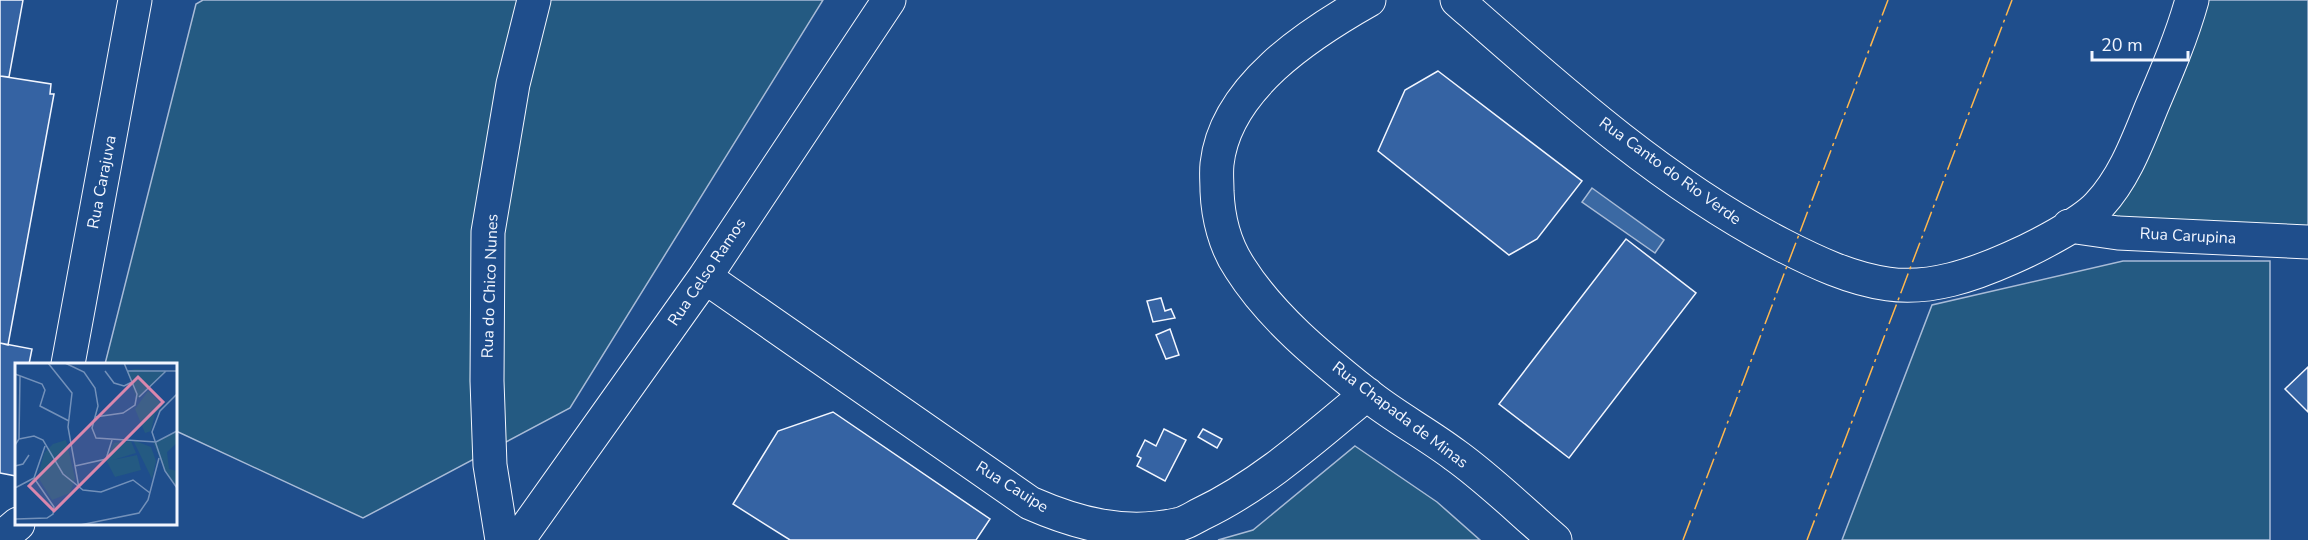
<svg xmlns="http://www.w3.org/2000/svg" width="2308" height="540" viewBox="0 0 2308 540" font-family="'Nunito Sans',sans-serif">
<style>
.green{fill:#245a82;stroke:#a8bbd7;stroke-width:1.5}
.water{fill:#3b69a3;stroke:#a8bbd7;stroke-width:1.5}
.building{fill:#3563a3;stroke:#f2f6ff;stroke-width:1.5}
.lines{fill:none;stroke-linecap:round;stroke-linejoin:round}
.minor-casing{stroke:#f2f6ff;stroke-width:35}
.minor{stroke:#1f4e8c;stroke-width:33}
.power{stroke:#ffb74d;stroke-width:1.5;stroke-dasharray:21 4.5 3 4.5;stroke-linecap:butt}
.labels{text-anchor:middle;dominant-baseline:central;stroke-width:4.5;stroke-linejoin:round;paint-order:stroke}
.street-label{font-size:16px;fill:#f2f6ff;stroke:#1f4e8c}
.inset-road{fill:none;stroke:#7391ba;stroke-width:1.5}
.view{fill:#da87ad;fill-opacity:0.15;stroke:#da87ad;stroke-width:3}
.inset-edge{fill:none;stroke:#f2f6ff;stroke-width:3}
</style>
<rect width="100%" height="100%" fill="#1f4e8c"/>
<path class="green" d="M 203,0 L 823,0 L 570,408 L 363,518 L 176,431 L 176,364 L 105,364 L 196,4 Z
M 2194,0 L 2308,0 L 2308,242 L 2106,231 L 2098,207 Z
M 2123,261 L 2270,261 L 2270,540 L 1842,540 L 1932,305 Z
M 1355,446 L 1437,502 L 1480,540 L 1218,540 L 1253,530 Z"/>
<path class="water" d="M 1592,188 L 1664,240 L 1655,253 L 1582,202 Z"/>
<path class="building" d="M 0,0 L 23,0 L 9,77 L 0,76 Z
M 1438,71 L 1582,181 L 1537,239 L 1509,255 L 1378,151 L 1405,90 Z
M 0,76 L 51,84 L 50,94 L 54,94 L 8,345 L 0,343 Z
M 1626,239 L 1696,293 L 1569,458 L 1499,404 Z
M 1161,298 L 1165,311 L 1171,309 L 1175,318 L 1153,322 L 1147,301 Z
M 1170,329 L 1179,355 L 1166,359 L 1156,335 Z
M 0,343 L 32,349 L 29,364 L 16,364 L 16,476 L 0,473 Z
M 2308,367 L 2308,412 L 2285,389 Z
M 833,412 L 990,519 L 976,540 L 790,540 L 733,504 L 778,431 Z
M 1164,429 L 1186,440 L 1165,481 L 1137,466 L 1141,458 L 1137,456 L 1145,440 L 1156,446 Z
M 1203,429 L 1222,439 L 1217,448 L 1198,437 Z"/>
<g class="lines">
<g class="minor-casing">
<path id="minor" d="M 1369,0 C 1309,34 1225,88 1217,164 C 1216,173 1217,182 1217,191 C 1218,217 1225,246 1240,268 C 1271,317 1320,357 1365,393 C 1393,416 1426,433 1455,455 C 1490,480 1522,512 1555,540
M 1457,0 C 1558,89 1662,183 1782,245 C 1815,262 1851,279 1888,284 C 1930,290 1973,275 2011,258 C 2034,248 2083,223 2099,205 C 2125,177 2138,140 2152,106 C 2167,71 2182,36 2192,0
M 2069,226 L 2118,233 L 2308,242
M 705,277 L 1030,503 C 1078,524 1124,536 1176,525 C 1185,524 1193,518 1201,514 C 1262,485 1315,437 1367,394
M 68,364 L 135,0
M 0,539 L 18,524
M 502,540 L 490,465 L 487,381 L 488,232 L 513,84 L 534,0
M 518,540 L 705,277 L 889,0"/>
</g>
<use href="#minor" class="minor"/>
<path class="power" d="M 1683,540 L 1888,0
M 1807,540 L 2012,0"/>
</g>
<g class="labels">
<g class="street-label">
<text transform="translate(1670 171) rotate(36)">Rua Canto do Rio Verde</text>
<text transform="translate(102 182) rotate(-79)">Rua Carajuva</text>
<text transform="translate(2188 236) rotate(3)">Rua Carupina</text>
<text transform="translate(707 272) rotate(-56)">Rua Celso Ramos</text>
<text transform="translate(490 286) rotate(-88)">Rua do Chico Nunes</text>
<text transform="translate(1400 415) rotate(37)">Rua Chapada de Minas</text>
<text transform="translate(1012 487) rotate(32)">Rua Cauipe</text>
</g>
</g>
<g transform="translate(15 363)">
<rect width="162" height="162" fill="#1f4e8c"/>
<path d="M 120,6 L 139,7 L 152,8 L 122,36 L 112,8 ZM 133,28 L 148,42 L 140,51 L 136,68 L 130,70 L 120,46 ZM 162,69 L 162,80 L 152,89 L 154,106 L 162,108 L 162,124 L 150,108 L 138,79 ZM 51,77 L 60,115 L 55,130 L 37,137 L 23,114 L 29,90 L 38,81 ZM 118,77 L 136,84 L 141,98 L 137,116 ZM 116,78 L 121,90 L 98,97 L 122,92 L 126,107 L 100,114 L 91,97 L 99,80 Z" fill="#245a82"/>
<path class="inset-road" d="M 33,0 L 57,30 L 53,64 L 64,125M 50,0 L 69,9 L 80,25 L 83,43 L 77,65 L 81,75 L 141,79 L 162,68M 90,8 L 99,20 L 109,23 L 117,19M 112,8 L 162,8M 0,11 L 27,21 L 30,27 L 25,43 L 54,58M 162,31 L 145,48 L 137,69 L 150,108 L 162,125M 124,34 L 151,8M 80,54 L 108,50 L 120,42 L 122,31 L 109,0M 4,76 L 19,73 L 28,77 L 48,111 L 68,127 L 86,129 L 118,117 L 135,130M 0,82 L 4,76 L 5,13M 0,103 L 8,101 L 14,92M 60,103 L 91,96 L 97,77M 19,115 L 30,83M 0,125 L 19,115M 1,156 L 32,155 L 38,151 L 39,144 L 19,115M 65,162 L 124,150 L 133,137 L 144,95"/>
<path class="view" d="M 123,14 L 148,39 L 39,148 L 14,123 Z"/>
<rect width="162" height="162" class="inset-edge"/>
</g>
<path d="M2092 51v9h96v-9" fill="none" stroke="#f2f6ff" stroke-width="3"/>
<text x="2101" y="51" font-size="18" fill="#f2f6ff" stroke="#1f4e8c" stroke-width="4.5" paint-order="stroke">20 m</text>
</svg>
